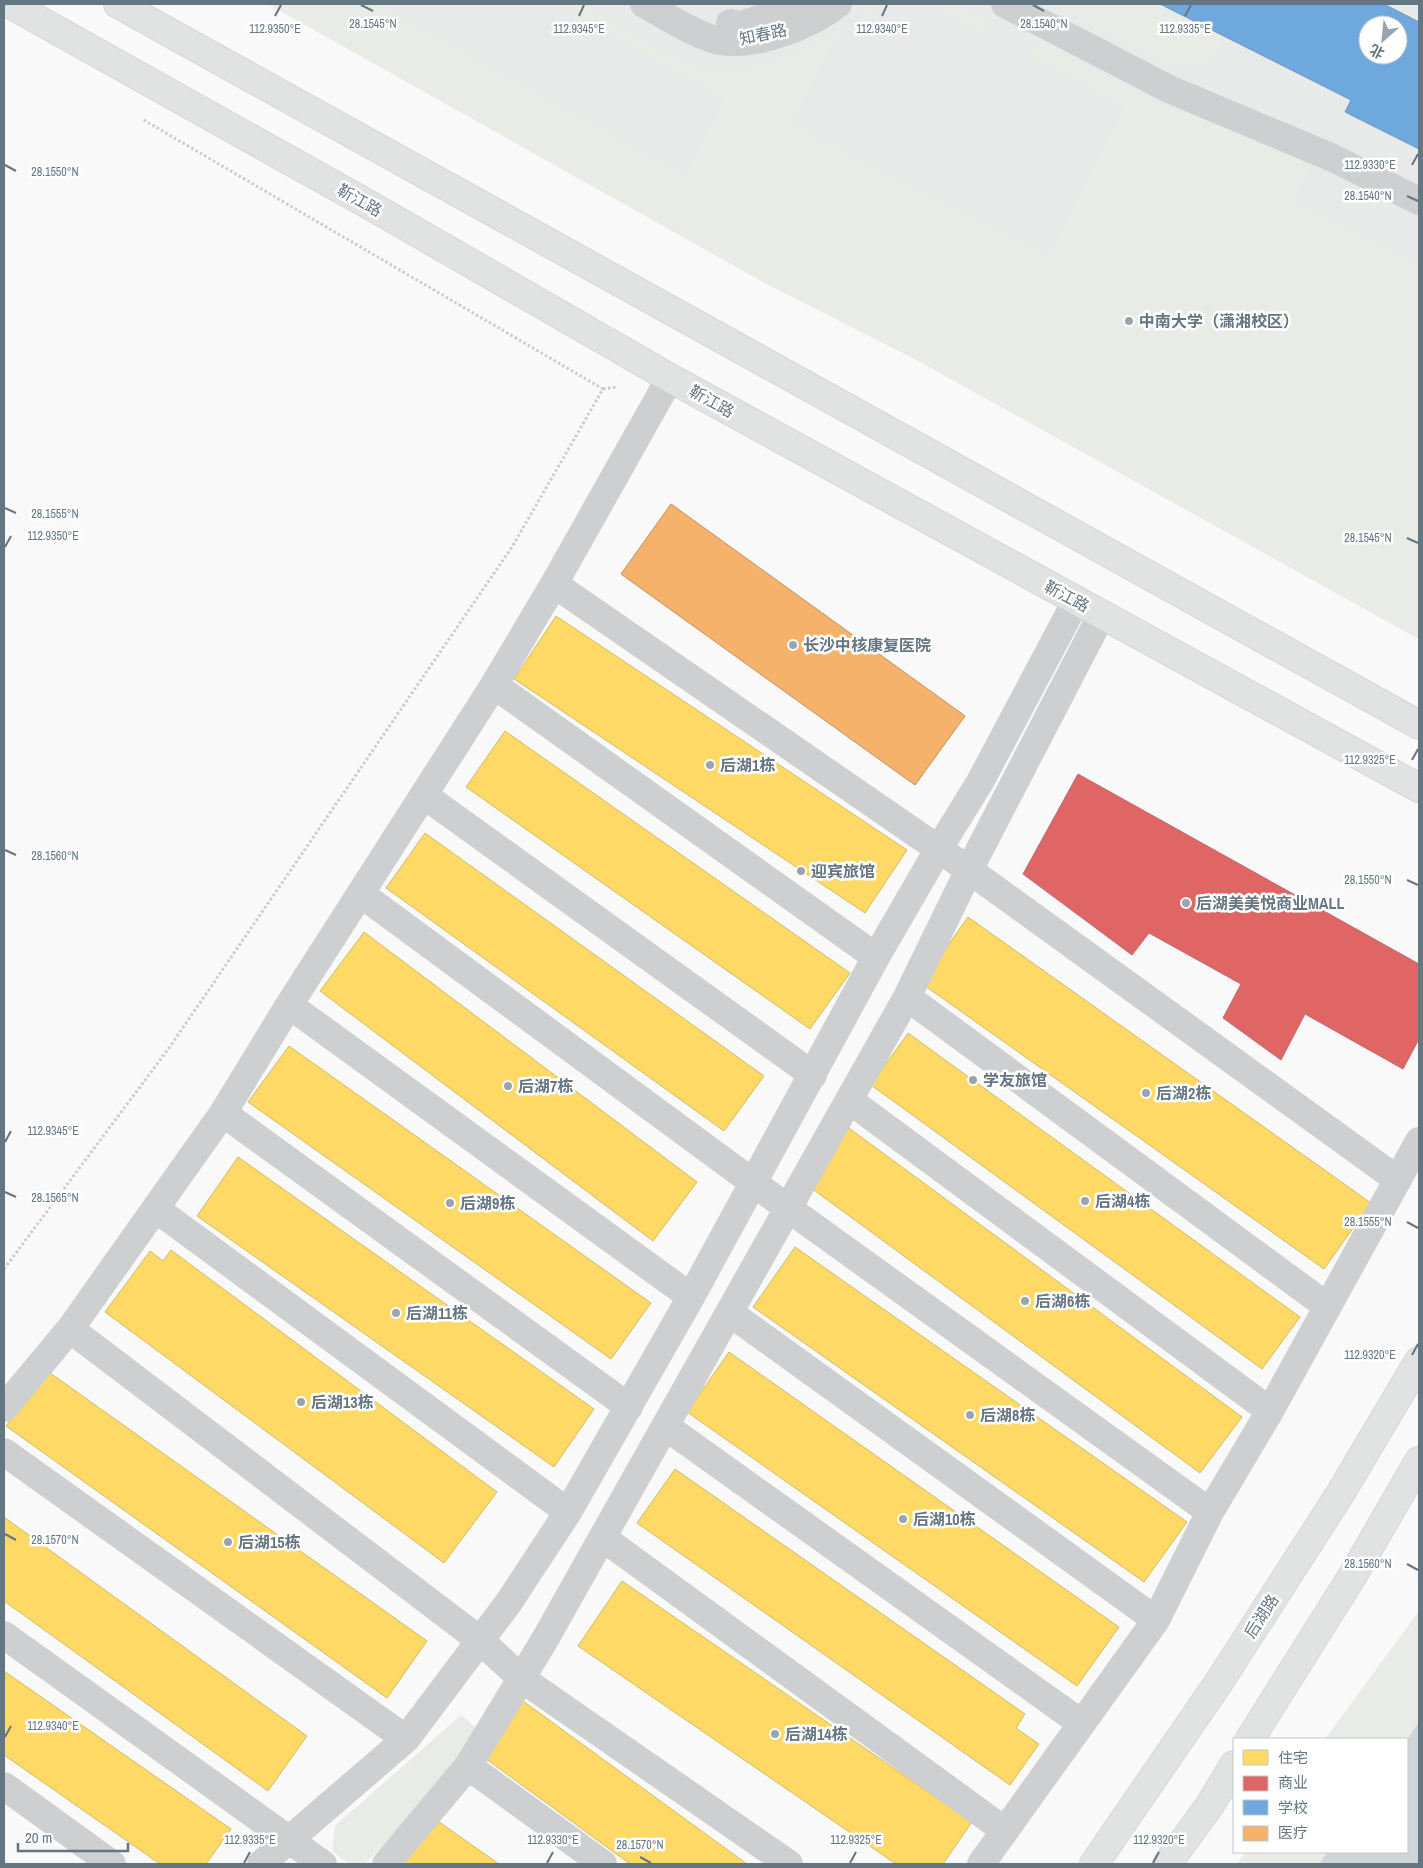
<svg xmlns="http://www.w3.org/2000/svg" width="1423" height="1868" viewBox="0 0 1423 1868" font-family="'Archivo Narrow','Noto Sans SC',sans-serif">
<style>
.built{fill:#e8e9e9;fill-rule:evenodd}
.green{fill:#e8ebe6}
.water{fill:#ced6d9}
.homes{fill:#ffd966;stroke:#d1bb6f}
.shops{fill:#e06666;stroke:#bb6b6f}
.schools{fill:#6fa8dc;stroke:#6c99c1;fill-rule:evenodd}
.health{fill:#f6b26b;stroke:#caa072}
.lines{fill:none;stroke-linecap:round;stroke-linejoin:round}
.major-casing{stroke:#d5d6d7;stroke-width:30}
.path{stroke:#cbcccd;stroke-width:3;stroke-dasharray:2.5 2.5;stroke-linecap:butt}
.minor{stroke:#cecfd0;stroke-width:28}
.major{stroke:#e1e2e2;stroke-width:28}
.ticks{fill:none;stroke:#657683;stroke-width:2}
.poi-dot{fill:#99a4ac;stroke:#fff;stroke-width:2}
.labels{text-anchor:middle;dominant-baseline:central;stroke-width:5;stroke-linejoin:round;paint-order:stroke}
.street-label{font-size:16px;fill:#657683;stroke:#fff}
.poi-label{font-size:16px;font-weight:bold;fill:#657683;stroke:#fff;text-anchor:start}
.ticks-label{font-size:12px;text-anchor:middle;fill:#657683;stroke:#fff;stroke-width:5;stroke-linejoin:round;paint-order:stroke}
</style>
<rect width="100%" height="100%" fill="#f9f9f9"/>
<path class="built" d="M 268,4 L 1419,4 L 1419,639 L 915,359 L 765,283 ZM 1368,25 L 1398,25 L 1398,55 L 1368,55 Z"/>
<path class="green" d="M 268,4 L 379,4 L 684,174 L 726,100 L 562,8 L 564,4 L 583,4 L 660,50 L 698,67 L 734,69 L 771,61 L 804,47 L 851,23 L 875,4 L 887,4 L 855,30 L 833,41 L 791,123 L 1049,254 L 1125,107 L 1032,60 L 1030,54 L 1031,47 L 1038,43 L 1045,44 L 1151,99 L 1311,163 L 1293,199 L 1419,263 L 1419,639 L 915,359 L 765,283 Z
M 922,4 C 947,4 972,3 990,24 L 983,33 L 978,32 Z
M 1047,4 L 1160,4 L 1224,36 C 1211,65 1203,68 1171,67 Z
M 1419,1611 L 1419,1864 L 1236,1864 L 1245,1852 L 1407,1852 L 1407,1739 L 1325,1739 Z
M 461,1715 L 478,1729 L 440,1786 L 366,1863 L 349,1864 L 332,1851 L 335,1826 Z"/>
<path class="water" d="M 1419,1722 L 1419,1864 L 1319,1864 L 1328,1852 L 1407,1852 L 1407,1740 Z"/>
<path class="homes" d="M 556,616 L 907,850 L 865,913 L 514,679 Z
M 505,731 L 850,973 L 810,1029 L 466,787 Z
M 425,833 L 764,1076 L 724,1131 L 386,888 Z
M 968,917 L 1371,1203 L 1324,1269 L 921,983 Z
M 364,932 L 697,1182 L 653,1241 L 320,991 Z
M 908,1033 L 1300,1317 L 1262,1369 L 871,1085 Z
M 289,1046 L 651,1303 L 611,1359 L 248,1102 Z
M 849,1128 L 1242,1417 L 1200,1473 L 807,1185 Z
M 238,1157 L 594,1409 L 554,1467 L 197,1216 Z
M 795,1247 L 1187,1522 L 1144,1582 L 753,1307 Z
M 171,1250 L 497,1492 L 444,1563 L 105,1312 L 150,1251 L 163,1261 Z
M 729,1352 L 1119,1627 L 1077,1686 L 687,1412 Z
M 46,1370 L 427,1641 L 387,1698 L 6,1426 Z
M 675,1469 L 1025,1714 L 1016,1728 L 1039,1744 L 1010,1785 L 637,1523 Z
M 4,1517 L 307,1736 L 268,1791 L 4,1601 Z
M 622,1581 L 972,1822 L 943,1864 L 896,1864 L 578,1646 Z
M 4,1671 L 231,1829 L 206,1864 L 160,1864 L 4,1755 Z
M 523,1701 L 747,1864 L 630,1864 L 482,1756 Z
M 435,1819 L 499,1864 L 403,1864 Z"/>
<path class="shops" d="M 1078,774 L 1419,964 L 1419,1039 L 1403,1069 L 1305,1014 L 1281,1060 L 1223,1018 L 1241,984 L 1149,933 L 1132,955 L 1023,874 Z"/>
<path class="schools" d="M 1160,4 L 1384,4 L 1419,22 L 1419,149 L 1345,112 L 1351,100 ZM 1368,25 L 1398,25 L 1398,55 L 1368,55 Z"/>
<path class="health" d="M 671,504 L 965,716 L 915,785 L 621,574 Z
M 671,504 L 965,716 L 915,785 L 621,574 Z"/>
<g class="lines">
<g class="major-casing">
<path id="major" d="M 10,4 L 373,207 L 670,378 L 1419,788
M 118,4 L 1419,725
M 1250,1739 L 1353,1575 L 1419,1461
M 1094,1864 L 1219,1682 L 1340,1494 L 1419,1361
M 1167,1864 L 1210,1805 L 1234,1765"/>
</g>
<path class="path" d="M 603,389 L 617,387
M 4,1269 L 169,1048 L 512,547 L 603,389 L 142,119"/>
<path class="minor" d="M 644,4 C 664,15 698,37 720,41 C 756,47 810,26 838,4
M 1005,4 L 1169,89 L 1333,158 L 1419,201
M 730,23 L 741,25 L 803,4
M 554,584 L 969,870 L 1398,1180
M 494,685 L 876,957
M 425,796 L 813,1075
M 361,894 L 789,1209 L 1210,1512
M 907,997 L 1328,1307
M 289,1005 L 691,1297
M 849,1100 L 1270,1411
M 223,1113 L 629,1407
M 156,1209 L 568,1512
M 730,1313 L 1156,1620
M 70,1329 L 481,1641 L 522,1679 L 789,1864
M 4,1408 L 70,1329 L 223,1113 L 289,1005 L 494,685 L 554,584 L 670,378
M 665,1426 L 1081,1723
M 4,1452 L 406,1739
M 603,1538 L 1004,1830
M 4,1635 L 323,1864
M 468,1766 L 603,1864
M 4,1786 L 112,1864
M 261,1864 L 406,1739 L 509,1602 L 568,1512 L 691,1297 L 876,957 L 938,850 L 980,782 L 1076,601
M 386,1864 L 468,1766 L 544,1641 L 907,997 L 969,870 L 1102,614
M 981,1864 L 1156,1620 L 1210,1512 L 1270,1411 L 1419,1141"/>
<use href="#major" class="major"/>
</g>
<path class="ticks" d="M 361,5 L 373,11M 1033,5 L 1044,11M 275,16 L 281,5M 579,16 L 584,5M 882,16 L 887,5M 1185,16 L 1191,5M 5,165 L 16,171M 1412,165 L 1418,154M 1407,196 L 1418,201M 5,508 L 16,513M 1407,538 L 1418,543M 5,547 L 11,536M 1412,760 L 1418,749M 5,850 L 16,855M 1407,880 L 1418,885M 5,1142 L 11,1131M 5,1192 L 16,1197M 1407,1222 L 1418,1228M 1412,1355 L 1418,1344M 5,1534 L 16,1540M 1407,1564 L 1418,1570M 5,1737 L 11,1726M 640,1857 L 651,1863M 244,1863 L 250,1852M 547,1863 L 553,1852M 850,1863 L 856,1852M 1153,1863 L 1159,1852"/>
<g class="poi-dot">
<circle cx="1129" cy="321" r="5"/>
<circle cx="793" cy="645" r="5"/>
<circle cx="710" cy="765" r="5"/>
<circle cx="801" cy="871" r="5"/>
<circle cx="1186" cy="903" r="5"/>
<circle cx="973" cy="1080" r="5"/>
<circle cx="508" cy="1086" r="5"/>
<circle cx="1146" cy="1093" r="5"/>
<circle cx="1085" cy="1201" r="5"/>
<circle cx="450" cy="1203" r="5"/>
<circle cx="1025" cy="1301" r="5"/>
<circle cx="396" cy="1313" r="5"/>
<circle cx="301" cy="1402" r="5"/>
<circle cx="970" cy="1415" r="5"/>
<circle cx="903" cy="1519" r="5"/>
<circle cx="228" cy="1542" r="5"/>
<circle cx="775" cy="1734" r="5"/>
</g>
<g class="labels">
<g class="street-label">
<text transform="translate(763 34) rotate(-12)">知春路</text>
<text transform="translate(360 200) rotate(29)">靳江路</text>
<text transform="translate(712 401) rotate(29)">靳江路</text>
<text transform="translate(1067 596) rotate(28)">靳江路</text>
<text transform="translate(1261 1616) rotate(-57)">后湖路</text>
</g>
<g class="poi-label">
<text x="1139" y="321">中南大学（潇湘校区）</text>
<text x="803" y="645">长沙中核康复医院</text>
<text x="720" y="765">后湖1栋</text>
<text x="811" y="871">迎宾旅馆</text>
<text x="1196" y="903">后湖美美悦商业MALL</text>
<text x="983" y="1080">学友旅馆</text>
<text x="518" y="1086">后湖7栋</text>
<text x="1156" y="1093">后湖2栋</text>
<text x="1095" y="1201">后湖4栋</text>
<text x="460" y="1203">后湖9栋</text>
<text x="1035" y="1301">后湖6栋</text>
<text x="406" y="1313">后湖11栋</text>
<text x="311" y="1402">后湖13栋</text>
<text x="980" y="1415">后湖8栋</text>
<text x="913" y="1519">后湖10栋</text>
<text x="238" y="1542">后湖15栋</text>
<text x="785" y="1734">后湖14栋</text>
</g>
</g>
<g class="ticks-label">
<text x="373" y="28">28.1545°N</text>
<text x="1044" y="28">28.1540°N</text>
<text x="275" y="33">112.9350°E</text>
<text x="579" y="33">112.9345°E</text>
<text x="882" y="33">112.9340°E</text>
<text x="1185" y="33">112.9335°E</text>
<text x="1370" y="169">112.9330°E</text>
<text x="55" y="176">28.1550°N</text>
<text x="1368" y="200">28.1540°N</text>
<text x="55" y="518">28.1555°N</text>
<text x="53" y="540">112.9350°E</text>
<text x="1368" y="542">28.1545°N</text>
<text x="1370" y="764">112.9325°E</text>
<text x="55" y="860">28.1560°N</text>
<text x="1368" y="884">28.1550°N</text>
<text x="53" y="1135">112.9345°E</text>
<text x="55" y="1202">28.1565°N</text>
<text x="1368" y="1226">28.1555°N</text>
<text x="1370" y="1359">112.9320°E</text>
<text x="55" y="1544">28.1570°N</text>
<text x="1368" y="1568">28.1560°N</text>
<text x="53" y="1730">112.9340°E</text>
<text x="250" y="1844">112.9335°E</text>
<text x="553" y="1844">112.9330°E</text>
<text x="856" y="1844">112.9325°E</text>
<text x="1159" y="1844">112.9320°E</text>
<text x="640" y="1849">28.1570°N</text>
</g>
<rect width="1423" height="1868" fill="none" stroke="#657683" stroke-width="10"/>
<rect x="1233" y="1738" width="175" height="115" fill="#ffffff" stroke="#c1c8cd"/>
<rect x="1243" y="1750" width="25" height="15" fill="#ffd966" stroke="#c1c8cd"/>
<text x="1278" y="1763" font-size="15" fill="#657683">住宅</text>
<rect x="1243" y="1776" width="25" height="15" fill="#e06666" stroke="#c1c8cd"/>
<text x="1278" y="1788" font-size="15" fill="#657683">商业</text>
<rect x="1243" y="1800" width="25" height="15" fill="#6fa8dc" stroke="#c1c8cd"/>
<text x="1278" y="1813" font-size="15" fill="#657683">学校</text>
<rect x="1243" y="1826" width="25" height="15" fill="#f6b26b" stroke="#c1c8cd"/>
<text x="1278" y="1838" font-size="15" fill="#657683">医疗</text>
<g transform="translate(1383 40) rotate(207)"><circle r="24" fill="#ffffff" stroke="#c1c8cd"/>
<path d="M0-4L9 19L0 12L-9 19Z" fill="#99a4ac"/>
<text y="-8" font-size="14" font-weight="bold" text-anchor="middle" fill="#657683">北</text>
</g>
<path d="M18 1843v8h110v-8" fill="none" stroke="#657683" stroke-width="2.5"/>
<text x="25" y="1843" font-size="15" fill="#657683" stroke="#ffffff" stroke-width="4" paint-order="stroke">20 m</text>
</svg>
